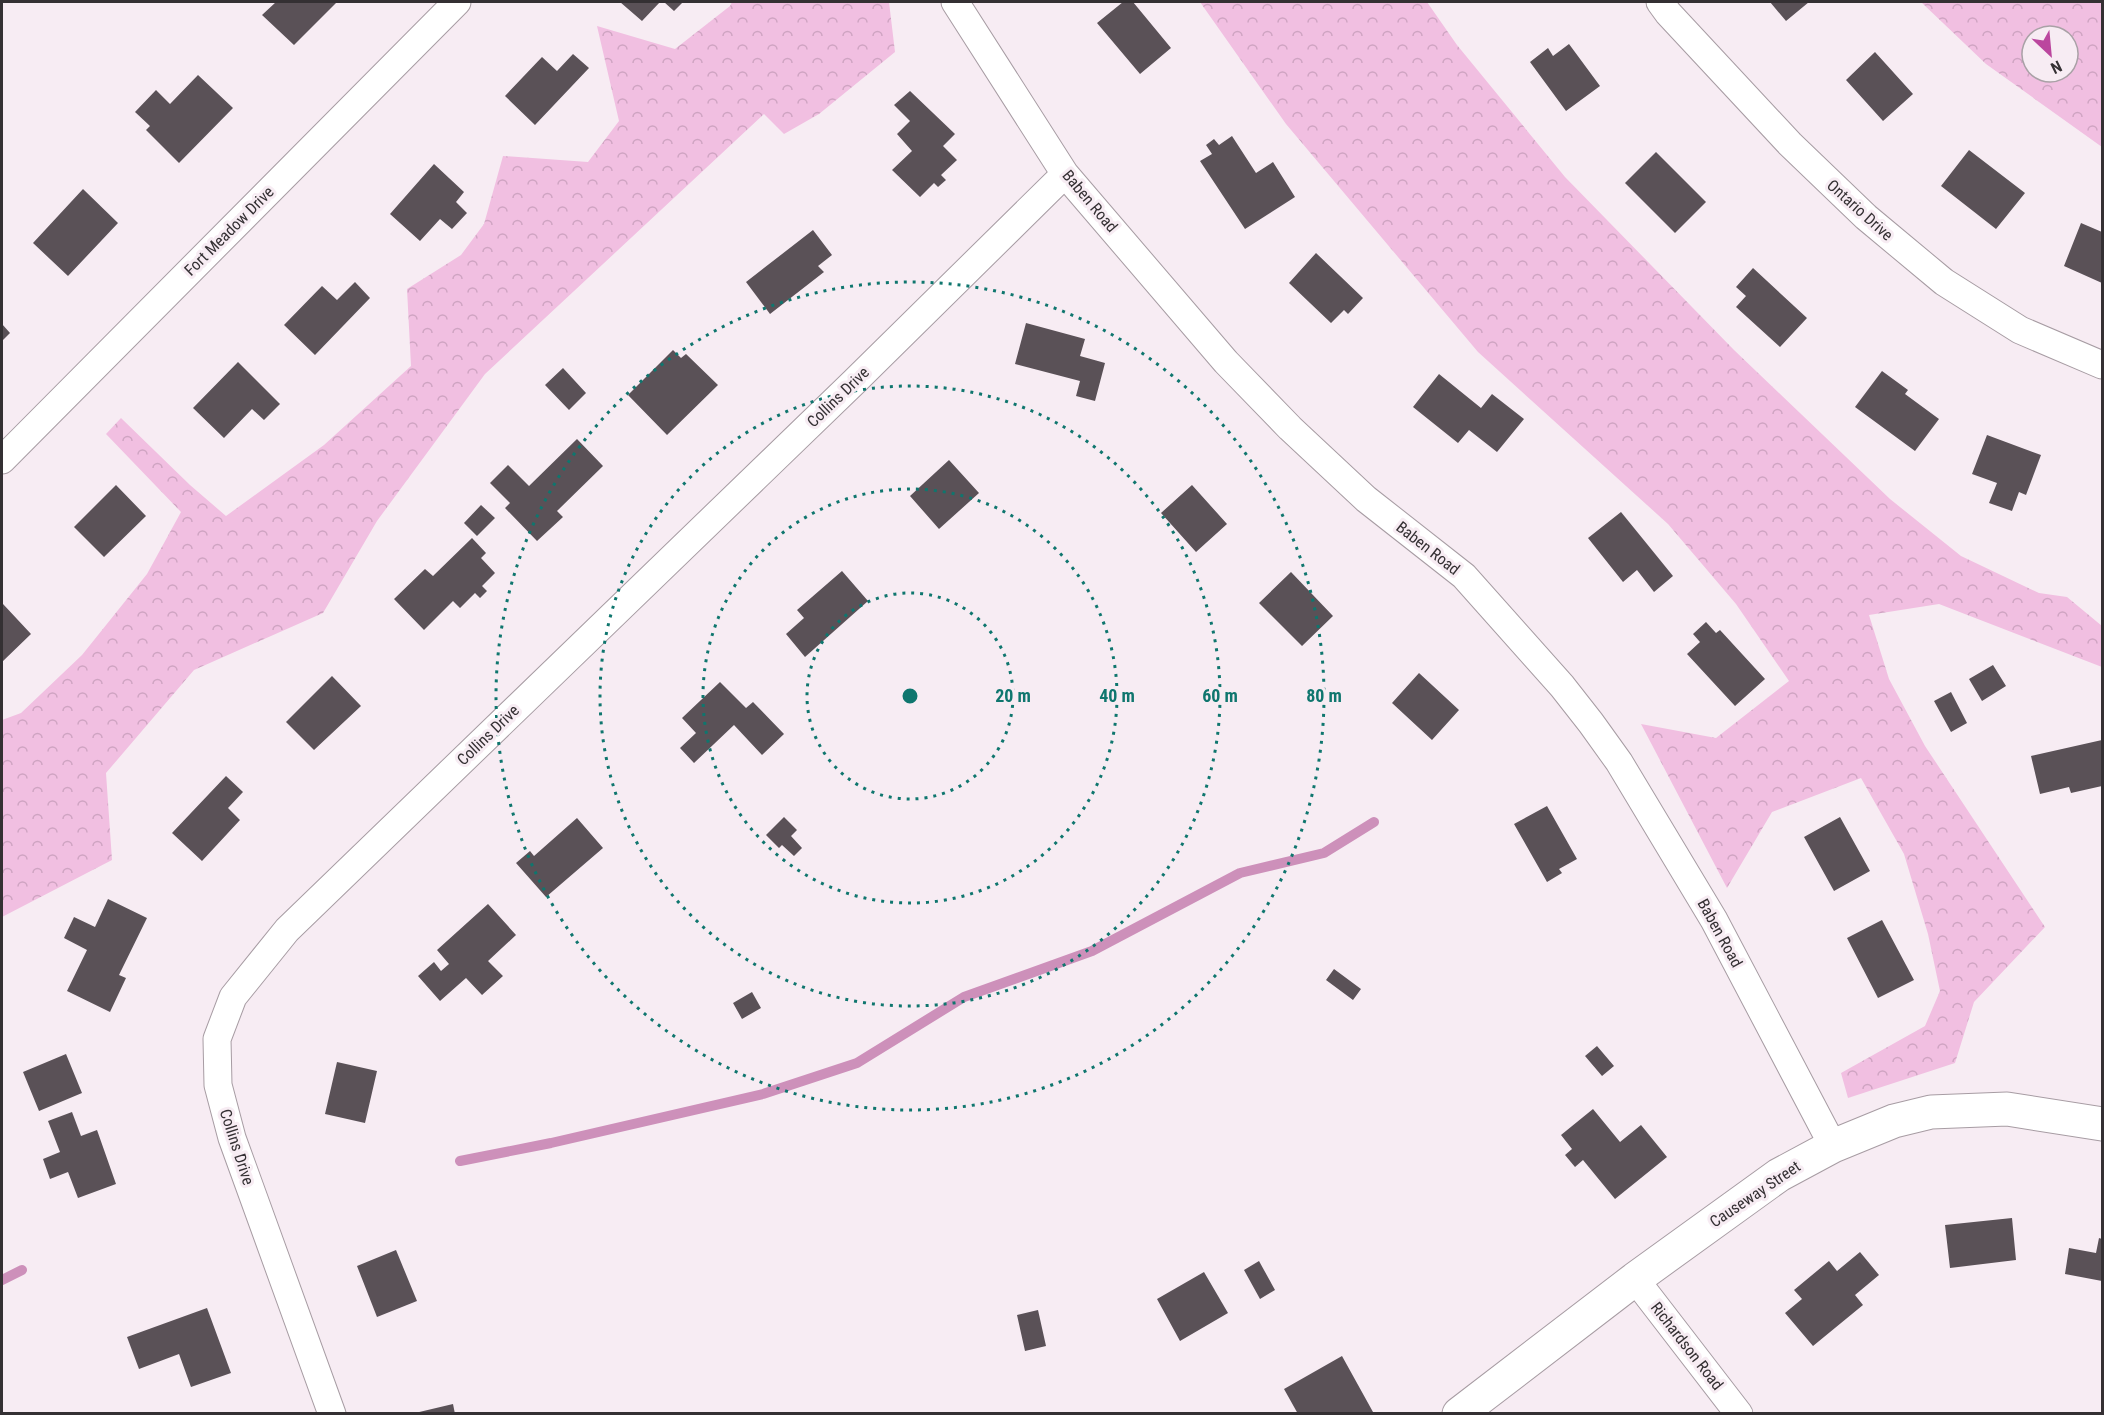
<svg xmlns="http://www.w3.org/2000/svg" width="2104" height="1415" viewBox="0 0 2104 1415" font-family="'Roboto Condensed',sans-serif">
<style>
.forest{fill:url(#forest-crowns);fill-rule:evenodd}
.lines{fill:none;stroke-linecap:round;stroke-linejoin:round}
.stream{stroke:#cd90ba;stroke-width:10}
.building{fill:#5a5157}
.minor-casing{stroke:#a79ca3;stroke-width:29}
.tertiary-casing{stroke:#a79ca3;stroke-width:35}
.minor{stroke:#fff;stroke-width:27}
.tertiary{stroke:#fff;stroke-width:33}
.ring{fill:none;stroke:#0f766e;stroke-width:3;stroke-dasharray:3 6}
.labels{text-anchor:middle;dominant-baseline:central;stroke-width:6;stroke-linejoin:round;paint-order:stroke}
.street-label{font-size:16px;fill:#343033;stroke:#f7ecf3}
.centre{fill:#0f766e;stroke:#f7ecf3;stroke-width:3}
.ring-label{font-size:18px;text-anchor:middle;font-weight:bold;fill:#0f766e;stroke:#f7ecf3;stroke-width:6;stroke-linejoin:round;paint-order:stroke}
</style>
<defs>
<pattern id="forest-crowns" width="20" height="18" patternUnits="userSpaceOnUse" patternTransform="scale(1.5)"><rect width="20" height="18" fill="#f1bfe1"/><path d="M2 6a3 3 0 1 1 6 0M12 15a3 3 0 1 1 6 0" fill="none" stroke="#cfa4c2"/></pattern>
</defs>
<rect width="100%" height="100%" fill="#f7ecf3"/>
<path class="forest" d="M 732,2 L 889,2 L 895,52 L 819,114 L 784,134 L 764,114 L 485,374 L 377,521 L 323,613 L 194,670 L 106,773 L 112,860 L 2,917 L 2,720 L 21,713 L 82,655 L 147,574 L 181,512 L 106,434 L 121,418 L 190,485 L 226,516 L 324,445 L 411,366 L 407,289 L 461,255 L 484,224 L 503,156 L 588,162 L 619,121 L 597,26 L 675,49 L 730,6 Z
M 1200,2 L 1427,2 L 1457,45 L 1565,177 L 1734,350 L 1890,499 L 1961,556 L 2039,593 L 2067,597 L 2102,626 L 2102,667 L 1939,604 L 1869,615 L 1889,679 L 1925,746 L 2045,927 L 1974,1002 L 1955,1063 L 1848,1098 L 1841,1073 L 1925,1026 L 1940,991 L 1928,934 L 1904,854 L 1861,778 L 1772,812 L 1727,888 L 1641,724 L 1716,738 L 1789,681 L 1736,604 L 1668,524 L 1478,352 L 1286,124 Z
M 1921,2 L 2102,2 L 2102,147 L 1986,64 ZM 2032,36 L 2068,36 L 2068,72 L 2032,72 Z"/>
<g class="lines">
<path class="stream" d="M 460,1161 L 551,1143 L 763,1094 L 857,1063 L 964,997 L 1092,951 L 1240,873 L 1324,853 L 1374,822
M 2,1280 L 22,1270"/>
</g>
<path class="building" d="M 276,2 L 337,2 L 294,45 L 262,15 Z
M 620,2 L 660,2 L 642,21 Z
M 664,2 L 683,2 L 674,11 Z
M 1123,2 L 1133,2 L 1171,48 L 1140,74 L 1097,23 Z
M 1770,2 L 1809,2 L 1786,21 Z
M 1569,44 L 1600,86 L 1566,111 L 1530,62 L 1548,48 L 1553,56 Z
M 1875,52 L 1913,94 L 1883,121 L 1846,80 Z
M 573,54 L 589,68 L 535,125 L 505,96 L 542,57 L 557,71 Z
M 198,75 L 233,108 L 179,163 L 146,130 L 150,126 L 135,112 L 156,90 L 170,104 Z
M 910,91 L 955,134 L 943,146 L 957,160 L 941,175 L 946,180 L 938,187 L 934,183 L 920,197 L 892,170 L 912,151 L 897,134 L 910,121 L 894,105 Z
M 1232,136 L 1256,173 L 1273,162 L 1295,197 L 1245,229 L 1200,161 L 1212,154 L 1206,145 L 1214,139 L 1219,145 Z
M 1969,150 L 2025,193 L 1996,229 L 1941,186 Z
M 1656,152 L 1706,202 L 1675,233 L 1625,183 Z
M 434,164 L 464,192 L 456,202 L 467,213 L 452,229 L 440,219 L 420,241 L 390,214 Z
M 83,189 L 118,223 L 68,276 L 33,243 Z
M 2081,223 L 2102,232 L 2102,283 L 2064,266 Z
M 813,230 L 832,255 L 818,266 L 824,272 L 770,314 L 746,282 Z
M 1316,253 L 1363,298 L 1348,314 L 1344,310 L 1331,323 L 1289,283 Z
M 1753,268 L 1807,318 L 1780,347 L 1736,307 L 1746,296 L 1736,287 Z
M 355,282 L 370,298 L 315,355 L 284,325 L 322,286 L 337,300 Z
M 1026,323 L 1085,339 L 1080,356 L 1105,363 L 1095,401 L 1076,396 L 1080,381 L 1015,364 Z
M 2,324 L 10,333 L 2,341 Z
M 673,350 L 681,358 L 686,354 L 718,385 L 667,435 L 628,395 Z
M 238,362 L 280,404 L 264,420 L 252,409 L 224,438 L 193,408 Z
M 563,368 L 586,393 L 569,410 L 545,385 Z
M 1882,371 L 1908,390 L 1905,394 L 1939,419 L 1915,451 L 1855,407 Z
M 1439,374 L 1481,408 L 1492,394 L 1524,419 L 1497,452 L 1469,430 L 1458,443 L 1413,407 Z
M 1987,435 L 2041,455 L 2026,495 L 2019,492 L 2012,511 L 1989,503 L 1997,483 L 1972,474 Z
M 577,439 L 603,466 L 557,511 L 563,517 L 537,541 L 505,508 L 510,503 L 490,483 L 508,465 L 529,486 Z
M 949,460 L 979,493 L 939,529 L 910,496 Z
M 116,485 L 146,516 L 104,557 L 74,527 Z
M 1192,485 L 1227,524 L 1196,552 L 1161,513 Z
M 481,505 L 495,518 L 477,536 L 464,523 Z
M 1621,512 L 1673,576 L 1654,592 L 1637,570 L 1623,582 L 1588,538 Z
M 472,538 L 486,553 L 481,558 L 495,573 L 482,586 L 487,591 L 480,598 L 475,593 L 460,608 L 453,601 L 424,630 L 394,599 L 425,569 L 433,576 Z
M 842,571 L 868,601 L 805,657 L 786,634 L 804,618 L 797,610 Z
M 1291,572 L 1333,616 L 1302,646 L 1259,603 Z
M 3,604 L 31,634 L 2,662 L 2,606 Z
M 1706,622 L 1716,633 L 1720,630 L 1765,679 L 1735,706 L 1687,654 L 1700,642 L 1693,634 Z
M 1993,665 L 2006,686 L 1982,701 L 1969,679 Z
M 1419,673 L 1459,710 L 1432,740 L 1392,703 Z
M 332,676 L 361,706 L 314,750 L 286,722 Z
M 720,682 L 746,708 L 753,702 L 784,734 L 762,755 L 734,725 L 694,763 L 680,748 L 696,733 L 682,718 Z
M 1951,692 L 1967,723 L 1951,732 L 1934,701 Z
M 2102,740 L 2102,786 L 2071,793 L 2069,787 L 2040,794 L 2031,756 Z
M 226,776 L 243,792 L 228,808 L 240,820 L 202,861 L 172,833 Z
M 1547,806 L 1577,859 L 1559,869 L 1562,873 L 1547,882 L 1514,824 Z
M 784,817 L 797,830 L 791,836 L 802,848 L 794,856 L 782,845 L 779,848 L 766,835 Z
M 1840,817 L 1870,871 L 1834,891 L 1804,837 Z
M 577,818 L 603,848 L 546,897 L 516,863 L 530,851 L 534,856 Z
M 108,899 L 147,918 L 119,975 L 126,978 L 110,1012 L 67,991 L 87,950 L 64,938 L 74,917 L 95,927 Z
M 488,904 L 516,935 L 488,961 L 503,976 L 482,995 L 466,978 L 440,1001 L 418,976 L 434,962 L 441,971 L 449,964 L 437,950 Z
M 1882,920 L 1914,980 L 1878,998 L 1847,938 Z
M 1334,969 L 1361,989 L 1353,1000 L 1326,980 Z
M 752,992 L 761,1008 L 742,1019 L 733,1003 Z
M 1597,1046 L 1614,1066 L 1602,1076 L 1585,1056 Z
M 66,1054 L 82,1093 L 39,1111 L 23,1072 Z
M 337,1062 L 377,1071 L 365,1123 L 325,1114 Z
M 1593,1109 L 1620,1142 L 1641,1125 L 1667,1157 L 1615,1199 L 1583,1160 L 1575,1167 L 1565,1155 L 1572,1149 L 1561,1135 Z
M 72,1112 L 81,1136 L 97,1130 L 116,1184 L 78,1198 L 68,1172 L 50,1179 L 43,1159 L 60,1152 L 48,1121 Z
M 2012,1218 L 2016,1260 L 1950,1268 L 1945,1225 Z
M 2099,1238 L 2102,1239 L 2102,1281 L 2065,1274 L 2069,1248 L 2096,1253 Z
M 396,1250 L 417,1301 L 377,1317 L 357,1266 Z
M 1860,1252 L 1879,1275 L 1855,1295 L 1863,1305 L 1813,1346 L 1785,1313 L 1802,1299 L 1794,1290 L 1829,1261 L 1837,1271 Z
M 1259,1261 L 1275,1290 L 1260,1299 L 1244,1270 Z
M 1204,1272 L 1228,1313 L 1180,1341 L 1157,1299 Z
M 207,1308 L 231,1373 L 191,1387 L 179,1354 L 139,1369 L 127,1337 Z
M 1038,1310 L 1046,1346 L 1025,1351 L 1017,1315 Z
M 1342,1356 L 1373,1412 L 1370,1414 L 1298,1414 L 1284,1389 Z
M 453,1404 L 455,1414 L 415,1414 L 415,1413 Z"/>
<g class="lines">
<g class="minor-casing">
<path id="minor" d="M 955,2 L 1065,174 L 1226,362 L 1290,428 L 1366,499 L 1464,576 L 1562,686 L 1591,723 L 1619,762 L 1714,920 L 1833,1146
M 1660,2 L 1668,13 L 1790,144 L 1866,217 L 1944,282 L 2020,330 L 2102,365
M 2,460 L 457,2
M 1635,1279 L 1739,1414
M 332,1414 L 232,1138 L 218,1085 L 217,1039 L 233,997 L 287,930 L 854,382 L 1065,174"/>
</g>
<g class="tertiary-casing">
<path id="tertiary" d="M 1459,1414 L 1635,1279 L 1779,1175 L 1833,1146 L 1894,1121 L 1931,1112 L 2007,1109 L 2102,1124"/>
</g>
<use href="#minor" class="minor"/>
<use href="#tertiary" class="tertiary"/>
</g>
<g class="ring">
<circle cx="910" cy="696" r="103"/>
<circle cx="910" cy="696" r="207"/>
<circle cx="910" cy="696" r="310"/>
<circle cx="910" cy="696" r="414"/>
</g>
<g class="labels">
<g class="street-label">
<text transform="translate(1090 201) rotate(50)">Baben Road</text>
<text transform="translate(1860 210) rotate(42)">Ontario Drive</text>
<text transform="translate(229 231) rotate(-45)">Fort Meadow Drive</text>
<text transform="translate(838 397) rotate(-44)">Collins Drive</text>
<text transform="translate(1428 548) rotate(38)">Baben Road</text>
<text transform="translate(488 735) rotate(-44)">Collins Drive</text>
<text transform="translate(1720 933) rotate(61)">Baben Road</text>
<text transform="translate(237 1147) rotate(72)">Collins Drive</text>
<text transform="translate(1755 1194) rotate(-34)">Causeway Street</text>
<text transform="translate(1687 1346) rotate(52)">Richardson Road</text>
</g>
</g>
<circle cx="910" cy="696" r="9" class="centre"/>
<g class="ring-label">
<text x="1013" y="702">20 m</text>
<text x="1117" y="702">40 m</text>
<text x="1220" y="702">60 m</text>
<text x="1324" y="702">80 m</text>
</g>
<rect width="2104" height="1415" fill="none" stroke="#343033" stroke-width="6"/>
<g transform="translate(2050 54) rotate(154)"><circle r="28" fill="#f7ecf3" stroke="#a9a1a6" stroke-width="1.5"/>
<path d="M0-4.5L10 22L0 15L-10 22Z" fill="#bb469e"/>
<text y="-9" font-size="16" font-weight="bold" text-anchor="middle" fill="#343033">N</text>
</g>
</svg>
